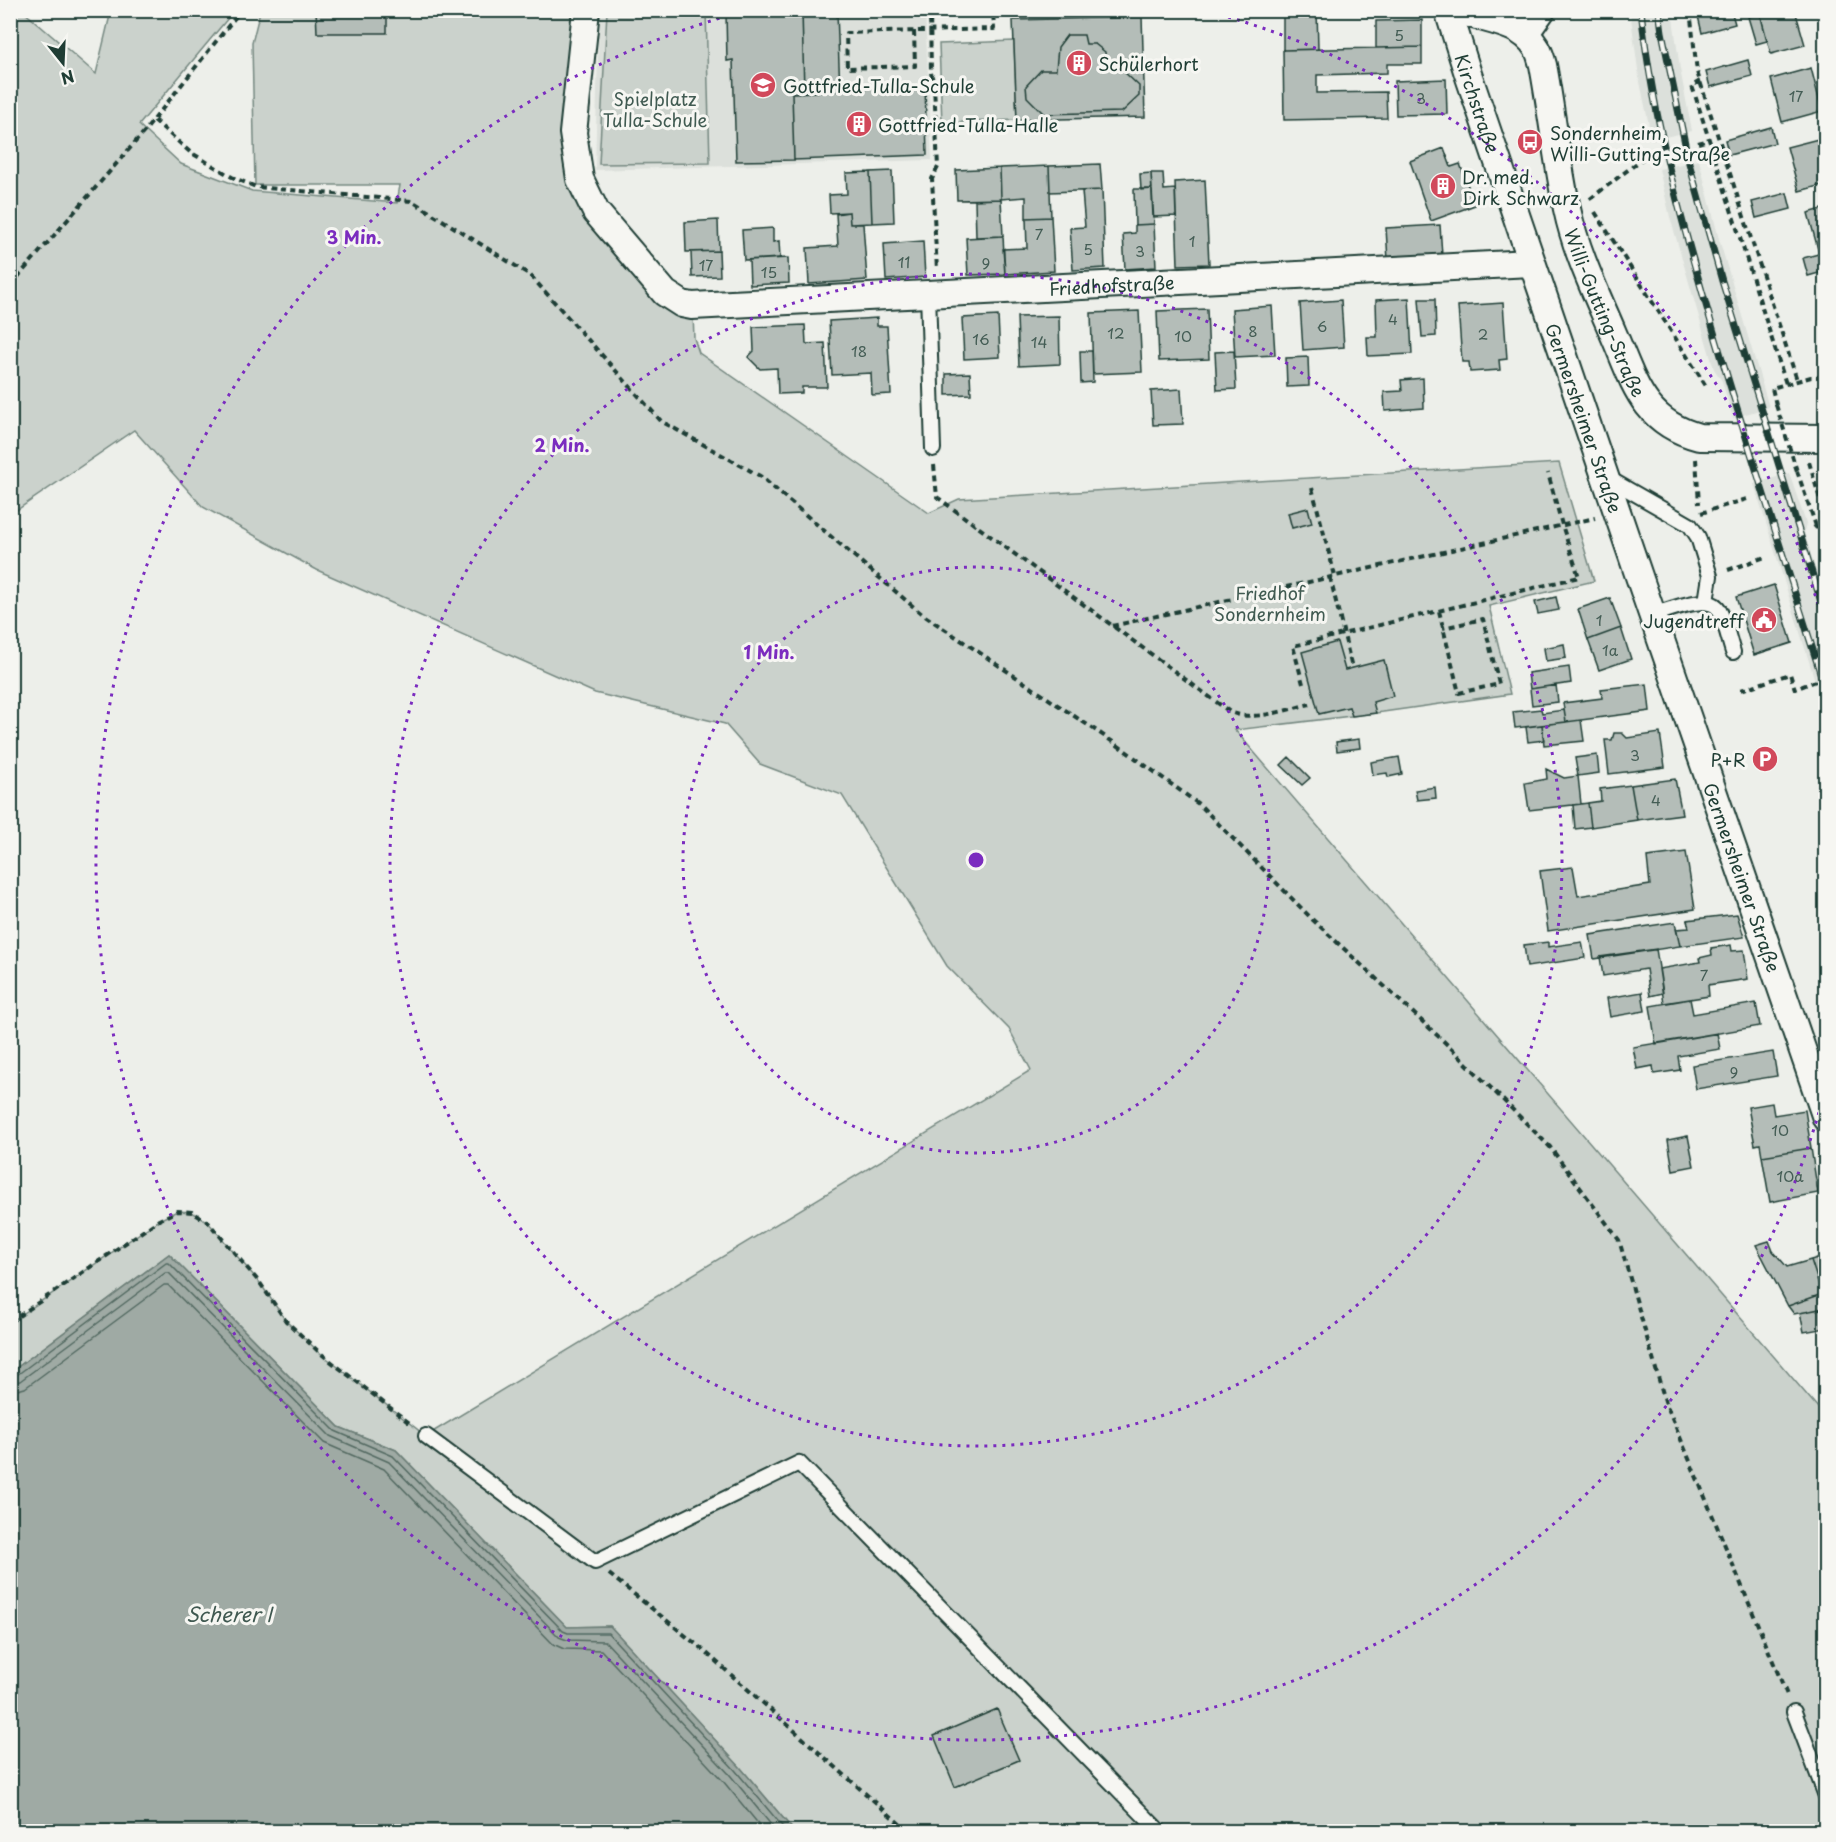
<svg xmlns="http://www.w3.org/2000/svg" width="1836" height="1842" viewBox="0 0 1836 1842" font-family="'Playpen Sans',sans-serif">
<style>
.built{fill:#dce0db}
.green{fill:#cbd2cc;stroke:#758880;stroke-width:1.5}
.water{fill:#9faaa4;stroke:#6c7e77;stroke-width:1.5}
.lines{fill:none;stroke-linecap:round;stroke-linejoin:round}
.shore{stroke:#526961;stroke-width:1.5}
.building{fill:#b4bdb8;stroke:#1f3d34;stroke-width:1.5}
.service-casing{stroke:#1f3d34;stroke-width:18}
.minor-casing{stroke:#1f3d34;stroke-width:30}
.path{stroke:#1f3d34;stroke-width:4;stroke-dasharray:6 4.5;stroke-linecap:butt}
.service{stroke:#f6f6f2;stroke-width:14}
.minor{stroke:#f6f6f2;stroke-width:26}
.rail-casing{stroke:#1f3d34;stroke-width:7}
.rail{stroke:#f6f6f2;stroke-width:4.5;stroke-dasharray:14;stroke-linecap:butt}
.path-bridge{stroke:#1f3d34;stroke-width:4;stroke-dasharray:6 4.5;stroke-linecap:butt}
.ring{fill:none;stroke:#7b2cbf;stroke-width:3;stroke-dasharray:3 6}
.labels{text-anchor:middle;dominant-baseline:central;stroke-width:6;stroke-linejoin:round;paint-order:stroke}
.number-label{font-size:15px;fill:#445d55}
.poi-label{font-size:18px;fill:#1f3d34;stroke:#f6f6f2;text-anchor:start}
.park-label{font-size:18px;fill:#415b52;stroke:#f6f6f2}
.street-label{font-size:18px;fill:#1f3d34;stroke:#f6f6f2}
.water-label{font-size:20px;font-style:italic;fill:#3f5850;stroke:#f6f6f2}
.centre{fill:#7b2cbf;stroke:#f6f6f2;stroke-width:3}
.ring-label{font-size:18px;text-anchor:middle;font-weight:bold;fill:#7b2cbf;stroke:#f6f6f2;stroke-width:6;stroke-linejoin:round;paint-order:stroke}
</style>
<rect width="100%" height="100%" fill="#edefea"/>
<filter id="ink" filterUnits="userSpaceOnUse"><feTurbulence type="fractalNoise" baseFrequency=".0167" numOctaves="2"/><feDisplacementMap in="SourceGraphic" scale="12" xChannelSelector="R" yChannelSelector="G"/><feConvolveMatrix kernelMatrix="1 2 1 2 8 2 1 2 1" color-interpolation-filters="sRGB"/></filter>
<g filter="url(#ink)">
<path class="built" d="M 599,11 L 925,11 L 932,160 L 595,170 Z
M 1630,11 L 1672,11 L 1680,69 L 1692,131 L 1652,140 L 1639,77 Z
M 1699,160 L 1719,239 L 1769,407 L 1733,418 L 1722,381 L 1714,369 L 1670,217 L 1659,169 Z
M 1789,473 L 1806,523 L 1804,532 L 1825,600 L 1825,713 L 1754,484 Z"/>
<path class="green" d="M 11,11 L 23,11 L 96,74 L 111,11 L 234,11 L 139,125 L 181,164 L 252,191 L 397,203 L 400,185 L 255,185 L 252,43 L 260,11 L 591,11 L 585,181 L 693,315 L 694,338 L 699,353 L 929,513 L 959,499 L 1559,463 L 1594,581 L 1489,606 L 1510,694 L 1376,713 L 1235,730 L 1825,1416 L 1825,1831 L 794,1831 L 740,1767 L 610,1626 L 567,1627 L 396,1450 L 339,1427 L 169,1254 L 11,1372 L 11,1322 L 159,1220 L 177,1211 L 192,1212 L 208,1222 L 260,1283 L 286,1321 L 319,1352 L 426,1436 L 1031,1070 L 1009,1029 L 947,966 L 842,795 L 760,764 L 725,724 L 595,693 L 317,570 L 203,507 L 134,430 L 11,514 Z
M 607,11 L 706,11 L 710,163 L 599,164 Z
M 1014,41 L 1017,120 L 942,123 L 939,44 Z"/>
<path class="water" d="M 169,1254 L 339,1427 L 396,1450 L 567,1627 L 610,1626 L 740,1767 L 794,1831 L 11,1831 L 11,1372 Z"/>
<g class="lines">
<path class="shore" d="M 10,1376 L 17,1375 L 166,1263 L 169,1263 L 335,1431 L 393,1456 L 563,1631 L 568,1633 L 608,1633 L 735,1770 L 787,1832
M 10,1383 L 20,1381 L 165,1273 L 169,1273 L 330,1436 L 389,1462 L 559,1637 L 567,1640 L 605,1641 L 730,1775 L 777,1832
M 10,1392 L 25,1388 L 164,1285 L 168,1285 L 324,1443 L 384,1469 L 553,1644 L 564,1649 L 601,1650 L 723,1781 L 765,1832"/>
</g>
<path class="building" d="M 316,10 L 387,10 L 387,33 L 317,33 Z
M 824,10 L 824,13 L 837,12 L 840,91 L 804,92 L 802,10 Z
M 1283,10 L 1317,10 L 1318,49 L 1283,50 Z
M 1718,10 L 1731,10 L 1735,24 L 1702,33 L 1698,16 Z
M 1759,10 L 1795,10 L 1805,45 L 1771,54 Z
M 802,11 L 804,92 L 792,93 L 794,160 L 736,161 L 733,60 L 727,61 L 726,13 Z
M 1760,13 L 1767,41 L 1756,44 L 1748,17 Z
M 1142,17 L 1145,117 L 1017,120 L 1013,20 Z
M 1422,20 L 1422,47 L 1376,48 L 1376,21 Z
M 1067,35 L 1084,35 L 1086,44 L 1095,44 L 1105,52 L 1105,69 L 1121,69 L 1139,86 L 1139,96 L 1122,112 L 1044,114 L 1027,97 L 1026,86 L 1041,70 L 1056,70 L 1058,47 Z
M 1422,47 L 1422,64 L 1387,64 L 1387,73 L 1317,75 L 1317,93 L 1386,92 L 1387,118 L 1284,120 L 1283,50 Z
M 1748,60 L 1752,76 L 1710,87 L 1706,72 Z
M 1811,68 L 1822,111 L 1782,122 L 1771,79 Z
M 1446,79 L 1447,114 L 1396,115 L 1395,81 Z
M 899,83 L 911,87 L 925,85 L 927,155 L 794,160 L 792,93 L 840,91 L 852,86 L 865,89 L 876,84 L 888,88 Z
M 1771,127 L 1775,143 L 1729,155 L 1725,140 Z
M 1826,137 L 1826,184 L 1799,191 L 1787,147 Z
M 1444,148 L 1451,167 L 1460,164 L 1475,205 L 1431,221 L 1410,161 Z
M 1100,164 L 1102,190 L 1050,192 L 1049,166 Z
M 1049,166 L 1051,217 L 1026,218 L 1026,197 L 1001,199 L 1000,168 Z
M 1000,168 L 1001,199 L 957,200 L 956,170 Z
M 892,171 L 894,222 L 872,223 L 870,172 Z
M 870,172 L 872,223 L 850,224 L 849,212 L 830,213 L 829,195 L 847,194 L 846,173 Z
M 1151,173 L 1152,189 L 1141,190 L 1140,174 Z
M 1151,173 L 1163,173 L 1164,190 L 1175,189 L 1176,216 L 1153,217 Z
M 1205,180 L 1209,264 L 1178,265 L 1175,182 Z
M 1134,189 L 1152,189 L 1154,224 L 1135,225 Z
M 1102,190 L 1105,268 L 1073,270 L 1070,228 L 1085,227 L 1082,191 Z
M 1787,193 L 1791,209 L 1756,218 L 1752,202 Z
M 1001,199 L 1003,236 L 976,237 L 975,200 Z
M 1826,208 L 1826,252 L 1819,253 L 1808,213 Z
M 849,212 L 850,224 L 863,224 L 867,280 L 809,284 L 807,248 L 838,246 L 836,214 Z
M 1051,217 L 1054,271 L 1005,274 L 1003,249 L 1027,248 L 1026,218 Z
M 718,220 L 719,251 L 686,252 L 685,222 Z
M 1154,224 L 1156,267 L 1125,269 L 1123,234 L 1135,233 L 1135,225 Z
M 1440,225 L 1442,256 L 1388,260 L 1386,228 Z
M 773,228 L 773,242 L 779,241 L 780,258 L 744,260 L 742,230 Z
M 1003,236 L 1005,274 L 968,275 L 966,238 Z
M 923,241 L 925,277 L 886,280 L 884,244 Z
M 719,251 L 720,276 L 692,277 L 691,252 Z
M 1826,252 L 1826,271 L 1808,276 L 1803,258 Z
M 788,258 L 789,283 L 750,285 L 749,260 Z
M 1409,298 L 1412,354 L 1368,356 L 1367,337 L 1377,337 L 1376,300 Z
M 1419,299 L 1435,299 L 1436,336 L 1422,337 Z
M 1341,300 L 1344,347 L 1303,350 L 1300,303 Z
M 1503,303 L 1507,359 L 1499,360 L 1500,370 L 1470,372 L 1469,362 L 1462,362 L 1458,306 Z
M 1272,306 L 1275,355 L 1235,357 L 1232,309 Z
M 1207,309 L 1209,359 L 1159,361 L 1157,311 Z
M 1139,311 L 1142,372 L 1093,374 L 1091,313 Z
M 998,316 L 1000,357 L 964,359 L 962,318 Z
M 1059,316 L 1060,364 L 1019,366 L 1017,317 Z
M 877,318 L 877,326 L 887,326 L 891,394 L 872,395 L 871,373 L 832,375 L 829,321 Z
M 805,325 L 806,344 L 825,343 L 827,387 L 802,387 L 802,393 L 778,394 L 777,368 L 760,369 L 748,357 L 754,351 L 753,327 Z
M 1080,351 L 1092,351 L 1093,382 L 1081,383 Z
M 1234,351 L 1236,389 L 1217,390 L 1215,352 Z
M 1308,357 L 1309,386 L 1287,387 L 1286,358 Z
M 970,373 L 971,394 L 946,395 L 946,374 Z
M 1423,378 L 1424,408 L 1385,411 L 1384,392 L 1402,391 L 1401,380 Z
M 1181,389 L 1183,424 L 1153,425 L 1151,391 Z
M 1308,508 L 1312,523 L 1292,528 L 1288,513 Z
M 1774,585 L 1792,643 L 1754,655 L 1736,597 Z
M 1556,597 L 1559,610 L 1538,614 L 1535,602 Z
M 1610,598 L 1621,628 L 1588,640 L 1578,609 Z
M 1621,628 L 1631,659 L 1599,670 L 1588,640 Z
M 1337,642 L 1345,670 L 1384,660 L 1393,696 L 1373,702 L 1376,713 L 1352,716 L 1349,707 L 1319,714 L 1302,652 Z
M 1564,644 L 1566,658 L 1546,661 L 1544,648 Z
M 1569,667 L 1571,683 L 1530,689 L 1528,673 Z
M 1647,684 L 1650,711 L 1566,722 L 1563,703 L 1602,698 L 1601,689 Z
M 1556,685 L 1558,702 L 1532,705 L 1530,689 Z
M 1541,709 L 1542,713 L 1564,710 L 1566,722 L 1515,728 L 1513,712 Z
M 1581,720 L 1584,741 L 1544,745 L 1542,725 Z
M 1542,725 L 1544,740 L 1528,742 L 1526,727 Z
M 1614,733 L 1622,733 L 1627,738 L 1660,733 L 1665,767 L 1609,774 L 1605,740 L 1612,740 Z
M 1359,739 L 1360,748 L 1337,751 L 1336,742 Z
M 1597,755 L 1599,773 L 1578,776 L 1575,758 Z
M 1289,757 L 1310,778 L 1302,785 L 1281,765 Z
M 1399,757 L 1402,774 L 1388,777 L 1387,773 L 1373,775 L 1371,762 Z
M 1546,769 L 1564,778 L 1578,776 L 1581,804 L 1529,810 L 1525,783 L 1547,779 Z
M 1675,779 L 1682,814 L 1637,820 L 1631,785 Z
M 1631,785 L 1637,820 L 1591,827 L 1588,803 L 1601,801 L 1600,789 Z
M 1435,787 L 1436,798 L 1417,800 L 1415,790 Z
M 1588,803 L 1591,827 L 1575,829 L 1573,805 Z
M 1686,852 L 1695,909 L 1548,931 L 1540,871 L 1573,867 L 1578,896 L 1650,885 L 1647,857 Z
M 1737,914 L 1744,937 L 1680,946 L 1676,929 L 1689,928 L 1687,920 Z
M 1675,922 L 1680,946 L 1594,959 L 1590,935 Z
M 1548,942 L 1548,947 L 1582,942 L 1585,958 L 1527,967 L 1524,945 Z
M 1731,945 L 1732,951 L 1744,950 L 1748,979 L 1708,985 L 1709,996 L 1664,1003 L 1659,969 L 1700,962 L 1699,958 L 1712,955 L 1711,948 Z
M 1656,949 L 1663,993 L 1650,996 L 1646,969 L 1603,976 L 1600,957 Z
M 1642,992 L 1645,1011 L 1610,1017 L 1607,998 Z
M 1690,999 L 1693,1014 L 1756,1003 L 1760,1026 L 1656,1044 L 1650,1006 Z
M 1717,1033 L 1720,1049 L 1678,1056 L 1680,1070 L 1654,1074 L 1653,1066 L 1637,1069 L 1633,1047 Z
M 1773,1052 L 1777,1076 L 1696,1089 L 1692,1065 Z
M 1772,1103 L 1774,1115 L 1805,1110 L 1811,1148 L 1762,1156 L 1760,1144 L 1755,1145 L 1748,1107 Z
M 1688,1136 L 1694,1166 L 1673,1170 L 1668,1140 Z
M 1811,1148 L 1818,1193 L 1770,1202 L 1762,1156 Z
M 1769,1241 L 1773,1251 L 1787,1267 L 1811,1260 L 1822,1294 L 1788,1306 L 1756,1245 Z
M 1826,1255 L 1826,1293 L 1822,1294 L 1811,1260 Z
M 1822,1294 L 1826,1308 L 1794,1314 L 1788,1306 Z
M 1824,1308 L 1826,1328 L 1804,1332 L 1800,1313 Z
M 997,1709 L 1019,1760 L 955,1787 L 934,1736 Z"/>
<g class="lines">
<g class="service-casing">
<path id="service" d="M 928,293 L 933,449
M 1606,477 L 1690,525 L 1698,537 L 1710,576 L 1706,602
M 1652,615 C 1667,611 1705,594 1717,607 C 1724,615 1729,641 1733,652
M 426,1436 L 595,1562 L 799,1463 L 1160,1832
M 1794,1712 L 1826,1796"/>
</g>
<g class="minor-casing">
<g id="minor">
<path id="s1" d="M 586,10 L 573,133 L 580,179 L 596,212 L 665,293 L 682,304 L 692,306 L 1531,263"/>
<path id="s2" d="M 1448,10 L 1468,74 C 1585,423 1706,770 1826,1118"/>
<path id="s3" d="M 1459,10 C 1484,21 1520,21 1536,47 C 1540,52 1541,59 1543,65 C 1552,113 1557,162 1567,209 C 1576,252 1596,293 1613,333 C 1634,381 1642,422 1699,437 L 1826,438"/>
<path d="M 1525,34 L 1542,10"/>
</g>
</g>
<path class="path" d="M 930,10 L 931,73 L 934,85 L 938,167 L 932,179 L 937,270
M 1690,10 L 1697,72 L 1797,380
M 914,31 L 915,66 L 847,68 L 846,33 L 994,29 L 993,10
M 1700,81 L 1692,86 L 1695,95 L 1786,384
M 154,120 L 190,152 L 232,177 L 256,187 L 412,201 L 530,275 L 661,421 L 760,476 L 922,614 L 1116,744 L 1200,805 L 1313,920 L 1452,1049 L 1550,1147 L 1619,1240 L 1665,1401 L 1787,1695
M 1698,143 L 1709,140
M 1590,199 L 1650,153
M 1595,212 L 1706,386
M 10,286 L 144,132 L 241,10
M 1776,405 L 1772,388 L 1811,377 L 1826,377
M 1696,459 L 1699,504
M 1809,462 L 1822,506 L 1826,527
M 934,465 L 937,497 L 1230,712 C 1254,722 1285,710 1310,704
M 1797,471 L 1816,526 L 1824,521
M 1312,488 L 1335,576
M 1701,513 L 1747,499
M 1814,528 L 1816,526 L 1826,542
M 1821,550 L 1826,548
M 1728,570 L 1765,557
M 1330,577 L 1352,668
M 1439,611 L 1459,693 L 1499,684 L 1483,619 L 1443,628
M 1112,626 L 1595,518
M 1303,684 L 1293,646 L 1579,577 L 1562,525 L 1548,473
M 1741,690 L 1790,674 L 1795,689 L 1816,681
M 10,1322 L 159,1220 L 177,1211 L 192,1212 L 208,1222 L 260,1283 L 286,1321 L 319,1352 L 412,1425
M 609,1574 L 702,1649 L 909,1832"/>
<use href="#service" class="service"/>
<use href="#minor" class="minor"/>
<g class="rail-casing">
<path id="rail" d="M 1641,10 C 1653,122 1684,231 1716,339 C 1751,456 1789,574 1826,691
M 1659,10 L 1662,32 L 1689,163 L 1722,281 L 1826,618"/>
</g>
<use href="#rail" class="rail"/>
<path class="path-bridge" d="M 1776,405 L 1797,471"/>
</g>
</g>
<g class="ring">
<circle cx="976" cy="860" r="293"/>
<circle cx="976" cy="860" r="586"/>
<path d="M1824 1095A880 880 0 1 1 741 12M1211 12A880 880 0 0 1 1824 625"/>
</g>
<defs>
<g id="building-disc" transform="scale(1.35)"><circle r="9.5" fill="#d1495b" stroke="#f6f6f2"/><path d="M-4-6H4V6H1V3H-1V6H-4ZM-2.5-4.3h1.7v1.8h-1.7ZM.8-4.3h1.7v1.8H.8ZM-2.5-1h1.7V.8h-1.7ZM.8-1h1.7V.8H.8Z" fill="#fff"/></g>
<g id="school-disc" transform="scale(1.35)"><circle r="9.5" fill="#d1495b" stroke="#f6f6f2"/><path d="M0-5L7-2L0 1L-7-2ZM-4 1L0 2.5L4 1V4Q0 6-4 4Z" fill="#fff"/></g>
<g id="bus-disc" transform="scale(1.35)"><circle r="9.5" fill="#d1495b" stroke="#f6f6f2"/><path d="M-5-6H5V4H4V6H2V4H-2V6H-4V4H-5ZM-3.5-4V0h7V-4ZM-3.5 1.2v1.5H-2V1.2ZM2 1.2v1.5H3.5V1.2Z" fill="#fff"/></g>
<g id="civic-disc" transform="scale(1.35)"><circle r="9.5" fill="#d1495b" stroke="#f6f6f2"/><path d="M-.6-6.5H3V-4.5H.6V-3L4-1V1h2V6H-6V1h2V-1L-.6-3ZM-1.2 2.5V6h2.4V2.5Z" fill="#fff"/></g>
<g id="parking-disc" transform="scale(1.35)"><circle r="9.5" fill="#d1495b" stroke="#f6f6f2"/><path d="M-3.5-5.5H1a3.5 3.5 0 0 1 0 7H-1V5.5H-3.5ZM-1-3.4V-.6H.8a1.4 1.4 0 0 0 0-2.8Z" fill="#fff"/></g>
</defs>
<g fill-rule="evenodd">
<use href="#building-disc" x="1079" y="63"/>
<use href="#school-disc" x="763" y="85"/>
<use href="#building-disc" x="859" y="124"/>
<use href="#bus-disc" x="1530" y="142"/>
<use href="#building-disc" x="1443" y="186"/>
<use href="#civic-disc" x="1764" y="620"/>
<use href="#parking-disc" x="1765" y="759"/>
</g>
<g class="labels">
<g class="number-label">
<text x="1399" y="34">5</text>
<text x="1796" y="95">17</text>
<text x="1421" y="97">3</text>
<text x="1039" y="233">7</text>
<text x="1192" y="240">1</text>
<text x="1088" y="248">5</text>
<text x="1140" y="250">3</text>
<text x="904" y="261">11</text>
<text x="986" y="262">9</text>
<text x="706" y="264">17</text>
<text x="769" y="271">15</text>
<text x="1393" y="318">4</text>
<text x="1322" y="325">6</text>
<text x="1253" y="330">8</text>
<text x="1116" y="332">12</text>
<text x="1483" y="333">2</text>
<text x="1183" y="335">10</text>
<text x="981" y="338">16</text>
<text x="1039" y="341">14</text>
<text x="859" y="350">18</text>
<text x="1599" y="619">1</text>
<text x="1610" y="649">1a</text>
<text x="1635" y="754">3</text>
<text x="1656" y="799">4</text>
<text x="1704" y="974">7</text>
<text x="1734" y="1071">9</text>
<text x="1780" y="1129">10</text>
<text x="1790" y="1175">10a</text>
</g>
<g class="poi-label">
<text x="1098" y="63">Schülerhort</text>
<text x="783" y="85">Gottfried-Tulla-Schule</text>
<text x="878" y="124">Gottfried-Tulla-Halle</text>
<text x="1550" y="132">Sondernheim,<tspan x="1550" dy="21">Willi-Gutting-Straße</tspan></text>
<text x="1462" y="176">Dr. med.<tspan x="1462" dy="21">Dirk Schwarz</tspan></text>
<text x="1744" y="620" text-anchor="end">Jugendtreff</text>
<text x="1746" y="759" text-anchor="end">P+R</text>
</g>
<g class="park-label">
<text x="655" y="98">Spielplatz<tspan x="655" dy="21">Tulla-Schule</tspan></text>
<text x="1270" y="592">Friedhof<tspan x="1270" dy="21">Sondernheim</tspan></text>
</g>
<g class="street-label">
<text stroke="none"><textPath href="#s2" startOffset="98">Kirchstraße</textPath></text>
<text stroke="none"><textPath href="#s1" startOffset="764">Friedhofstraße</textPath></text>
<text stroke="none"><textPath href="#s3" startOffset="363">Willi-Gutting-Straße</textPath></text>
<text stroke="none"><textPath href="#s2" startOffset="430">Germersheimer Straße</textPath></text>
<text stroke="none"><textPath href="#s2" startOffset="916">Germersheimer Straße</textPath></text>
</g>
<g class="water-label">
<text x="229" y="1614">Scherer I</text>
</g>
</g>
<circle cx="976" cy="860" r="9" class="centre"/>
<g class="ring-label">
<text x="354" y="244">3 Min.</text>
<text x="562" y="452">2 Min.</text>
<text x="769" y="659">1 Min.</text>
</g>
<rect width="1836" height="1842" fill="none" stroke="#f6f6f2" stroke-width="36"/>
<rect x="18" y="18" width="1800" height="1806" fill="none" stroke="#1f3d34" stroke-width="2" filter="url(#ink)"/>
<g transform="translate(63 63) rotate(162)" stroke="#f6f6f2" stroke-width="4.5" paint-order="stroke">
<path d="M0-4.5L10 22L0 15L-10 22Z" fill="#1f3d34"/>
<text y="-9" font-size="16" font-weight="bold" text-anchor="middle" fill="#1f3d34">N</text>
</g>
</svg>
